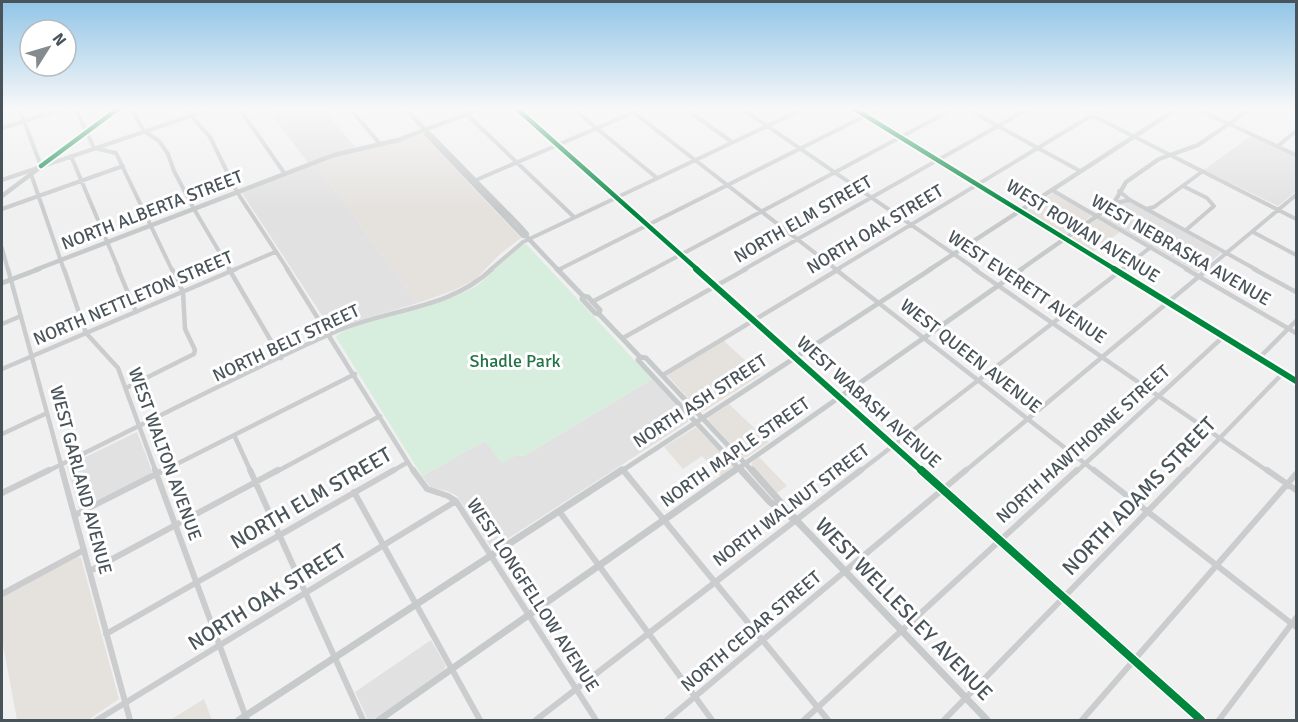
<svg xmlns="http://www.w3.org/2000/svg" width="1298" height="722" viewBox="0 0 1298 722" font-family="Signika,sans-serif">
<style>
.commercial{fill:#e5e2de}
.education{fill:#e2e1e2}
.green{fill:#d7edde}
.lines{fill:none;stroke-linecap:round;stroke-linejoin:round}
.minor-far2{stroke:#caccce;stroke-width:4}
.minor-far1{stroke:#caccce;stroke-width:4.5}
.minor{stroke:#caccce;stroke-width:6}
.major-far2{stroke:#c7cacb;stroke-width:4.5}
.major-far1{stroke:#c7cacb;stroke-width:5}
.major{stroke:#c7cacb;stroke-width:7}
.cycleway-far2-casing{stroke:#fff;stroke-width:8}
.cycleway-far1-casing{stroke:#fff;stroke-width:10}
.cycleway-casing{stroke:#fff;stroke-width:11}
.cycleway-far2{stroke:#00873e;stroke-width:4.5}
.cycleway-far1{stroke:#00873e;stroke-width:6}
.cycleway{stroke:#00873e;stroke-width:8}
.labels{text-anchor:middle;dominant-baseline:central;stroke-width:6;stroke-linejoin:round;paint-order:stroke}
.street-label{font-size:18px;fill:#49545a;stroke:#fff}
.park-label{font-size:18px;fill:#227345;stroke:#fff}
.near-street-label{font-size:21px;fill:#49545a;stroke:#fff}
</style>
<rect width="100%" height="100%" fill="#f0f0f0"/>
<path class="commercial" d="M 422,134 L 521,238 L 500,254 L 475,280 L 452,291 L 418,303 L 315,164 L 336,156 L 391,144 Z
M 1053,193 L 1091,214 L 1092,216 L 1065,235 L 1026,211 Z
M 1097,219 L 1120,232 L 1092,252 L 1071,238 Z
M 723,340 L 761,375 L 704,411 L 700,411 L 667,375 Z
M 729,404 L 769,442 L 747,457 L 743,457 L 708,420 L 709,417 Z
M 696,427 L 733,466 L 721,477 L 702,456 L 683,469 L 664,447 Z
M 759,457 L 787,486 L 777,493 L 751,466 L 752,462 Z
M 78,557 L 81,558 L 119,699 L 88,720 L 17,720 L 2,639 L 2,597 Z
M 204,699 L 212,720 L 170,720 Z"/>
<path class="education" d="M 267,108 L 322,108 L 355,147 L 308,163 Z
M 1252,135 L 1296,156 L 1296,191 L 1278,206 L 1204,170 Z
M 315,164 L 418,303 L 331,329 L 242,193 Z
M 1123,201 L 1129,201 L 1221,253 L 1197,272 L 1102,217 Z
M 652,379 L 688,418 L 688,422 L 495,547 L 491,547 L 457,496 L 447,491 L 431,488 L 422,476 L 485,441 L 517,455 L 524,456 Z
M 137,432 L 152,471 L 151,474 L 79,509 L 67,466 Z
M 431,640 L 446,666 L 444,670 L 373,720 L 368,720 L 355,692 Z"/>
<path class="green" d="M 526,244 L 652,379 L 524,456 L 517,455 L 502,464 L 485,441 L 422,476 L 336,337 C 349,322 433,306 457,295 C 467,291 477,287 485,279 C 498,268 508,248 526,244 Z"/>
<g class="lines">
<path class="minor-far2" d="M 19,108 L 41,166
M 75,108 L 94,148 L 116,153 L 172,270
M 131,108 L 144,131 L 159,141 L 168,154 L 174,171 L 194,209 L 230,270
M 184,108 L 210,137 L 237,192 L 288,270
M 239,108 L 285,174
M 349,108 L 381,145
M 460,108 L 574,217
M 516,108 L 698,270
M 572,108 L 657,178
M 628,108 L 837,270
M 684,108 L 732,142
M 741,108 L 977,270
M 853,108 L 1116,270
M 965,108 L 1080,171
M 1078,108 L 1296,219
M 1195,108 L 1296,155
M 2,128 L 66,108
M 1278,146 L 1296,131
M 71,156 L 119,270
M 31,174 L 64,270
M 2,180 L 214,108
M 476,180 L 644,108
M 1183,186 L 1207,198 L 1214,206 L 1186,230
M 1052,190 L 1189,270
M 1119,191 L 1130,200 L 1257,270
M 1114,203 L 1130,200
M 2,209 L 123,166
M 1146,209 L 1154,207 L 1203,171
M 1253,232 L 1296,255
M 2,248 L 8,270
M 233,270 L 275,252
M 490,270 L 523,242 L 805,108
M 558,270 L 881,108
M 652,270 L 955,108
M 743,270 L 1030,108
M 836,270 L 1104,108
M 1121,270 L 1151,247
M 1206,270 L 1296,195"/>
<path class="minor-far1" d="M 8,269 L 63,472
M 64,269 L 86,333 L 118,368 L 156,472
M 118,269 L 136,312
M 229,269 L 281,358
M 287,269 L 414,472
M 696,269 L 923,472
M 835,269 L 1096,472
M 974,269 L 1269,472
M 1114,269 L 1296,381
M 1186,269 L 1296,333
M 1254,269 L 1296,292
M 558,270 L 561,269
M 592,302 L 654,269
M 2,324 L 21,316
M 623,338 L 746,269
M 1259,358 L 1296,321
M 2,369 L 236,269
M 663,375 L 839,269
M 126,388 L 194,354 L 195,350 L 185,329 L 183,292 L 172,269
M 2,434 L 47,413
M 234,435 L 251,472
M 623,470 L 624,472
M 46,472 C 143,425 239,374 337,331 C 388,309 450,309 492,269
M 161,472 L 355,374
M 276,472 L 380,416
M 391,472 L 408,462
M 859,472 L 1123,269
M 964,472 L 1208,269
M 1076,472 L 1224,336
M 1187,472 L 1283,373"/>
<path class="minor" d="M 62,470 L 130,720
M 155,470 L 247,720
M 250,470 L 363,720
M 413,470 L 427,489 L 448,496 L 456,501 L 596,720
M 623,470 L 828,720
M 921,470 L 1201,720
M 1094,470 L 1296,627
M 1267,470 L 1296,490
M 354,492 L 480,720
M 2,493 L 49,470
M 559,511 L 712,720
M 75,515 L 164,470
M 90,571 L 278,470
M 2,594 L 84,550
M 106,634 L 394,470
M 97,720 L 456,501
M 536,720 L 861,470
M 667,720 L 966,470
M 804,720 L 1077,470
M 944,720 L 1188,470
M 1082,720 L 1296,474
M 1219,720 L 1296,618"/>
<path class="major-far2" d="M 404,108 L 518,224 L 527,234 L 526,236 L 558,270
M 427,132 L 426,134 L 523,236 L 526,236
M 2,196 L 119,108
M 35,270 L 334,155 L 398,140 L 483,108
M 929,270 L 1178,108
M 1020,270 L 1107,209 L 1114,203 L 1126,182 L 1159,159 L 1198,145 L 1252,108"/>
<path class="major-far1" d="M 557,269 L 583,296 L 588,297 L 600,310 L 599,314
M 2,283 L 39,269
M 583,296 L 582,299 L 595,313 L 599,314 L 640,357 L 646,358 L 753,472
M 640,357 L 638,360 L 650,373 L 742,472
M 620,472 L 931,269
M 733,472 L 1022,269"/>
<path class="major" d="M 741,470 L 770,502 L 795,520
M 752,470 L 797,521 L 987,720
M 239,720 L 622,470
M 379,720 L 735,470"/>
<g class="cycleway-far2-casing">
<path id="cycleway-far2" d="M 516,108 L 698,270
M 853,108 L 1116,270
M 41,166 L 119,108"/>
</g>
<g class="cycleway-far1-casing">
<path id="cycleway-far1" d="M 696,269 L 923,472
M 1114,269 L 1296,381"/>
</g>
<g class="cycleway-casing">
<path id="cycleway" d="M 921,470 L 1201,720"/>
</g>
<use href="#cycleway-far2" class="cycleway-far2"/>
<use href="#cycleway-far1" class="cycleway-far1"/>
<use href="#cycleway" class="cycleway"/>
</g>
<linearGradient id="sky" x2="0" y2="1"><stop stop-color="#91c5e7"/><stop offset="0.52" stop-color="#f8f8f8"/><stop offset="1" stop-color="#f8f8f8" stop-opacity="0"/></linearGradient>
<rect width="1298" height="209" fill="url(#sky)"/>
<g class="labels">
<g class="street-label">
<text transform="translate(152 210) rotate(-21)">NORTH ALBERTA STREET</text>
<text transform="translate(803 219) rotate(-30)">NORTH ELM STREET</text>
<text transform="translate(875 229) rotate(-31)">NORTH OAK STREET</text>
<text transform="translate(1083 231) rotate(32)">WEST ROWAN AVENUE</text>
<text transform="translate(1181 250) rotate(30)">WEST NEBRASKA AVENUE</text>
<text transform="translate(1027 287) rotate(34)">WEST EVERETT AVENUE</text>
<text transform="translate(133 298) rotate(-23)">NORTH NETTLETON STREET</text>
<text transform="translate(286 343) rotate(-25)">NORTH BELT STREET</text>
<text transform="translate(971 356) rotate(38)">WEST QUEEN AVENUE</text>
<text transform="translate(700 401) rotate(-33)">NORTH ASH STREET</text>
<text transform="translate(869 402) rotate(42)">WEST WABASH AVENUE</text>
<text transform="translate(1083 444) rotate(-42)">NORTH HAWTHORNE STREET</text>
<text transform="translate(735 452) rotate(-35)">NORTH MAPLE STREET</text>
<text transform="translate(165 454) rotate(70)">WEST WALTON AVENUE</text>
<text transform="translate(81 480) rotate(75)">WEST GARLAND AVENUE</text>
<text transform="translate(791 505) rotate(-37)">NORTH WALNUT STREET</text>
<text transform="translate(533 595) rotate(57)">WEST LONGFELLOW AVENUE</text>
<text transform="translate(751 631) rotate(-40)">NORTH CEDAR STREET</text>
</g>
<g class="park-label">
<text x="515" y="361">Shadle Park</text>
</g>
<g class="near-street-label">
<text transform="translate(1139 496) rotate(-46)">NORTH ADAMS STREET</text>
<text transform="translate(311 498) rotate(-30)">NORTH ELM STREET</text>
<text transform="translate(267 597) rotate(-32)">NORTH OAK STREET</text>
<text transform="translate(904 609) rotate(46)">WEST WELLESLEY AVENUE</text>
</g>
</g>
<rect width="1298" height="722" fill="none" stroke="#49545a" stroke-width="6"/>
<g transform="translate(48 48) rotate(53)"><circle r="28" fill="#ffffff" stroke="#b6bbbd" stroke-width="1.5"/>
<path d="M0-4.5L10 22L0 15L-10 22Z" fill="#838b8e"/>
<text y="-9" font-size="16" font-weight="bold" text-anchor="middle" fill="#49545a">N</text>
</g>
</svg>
